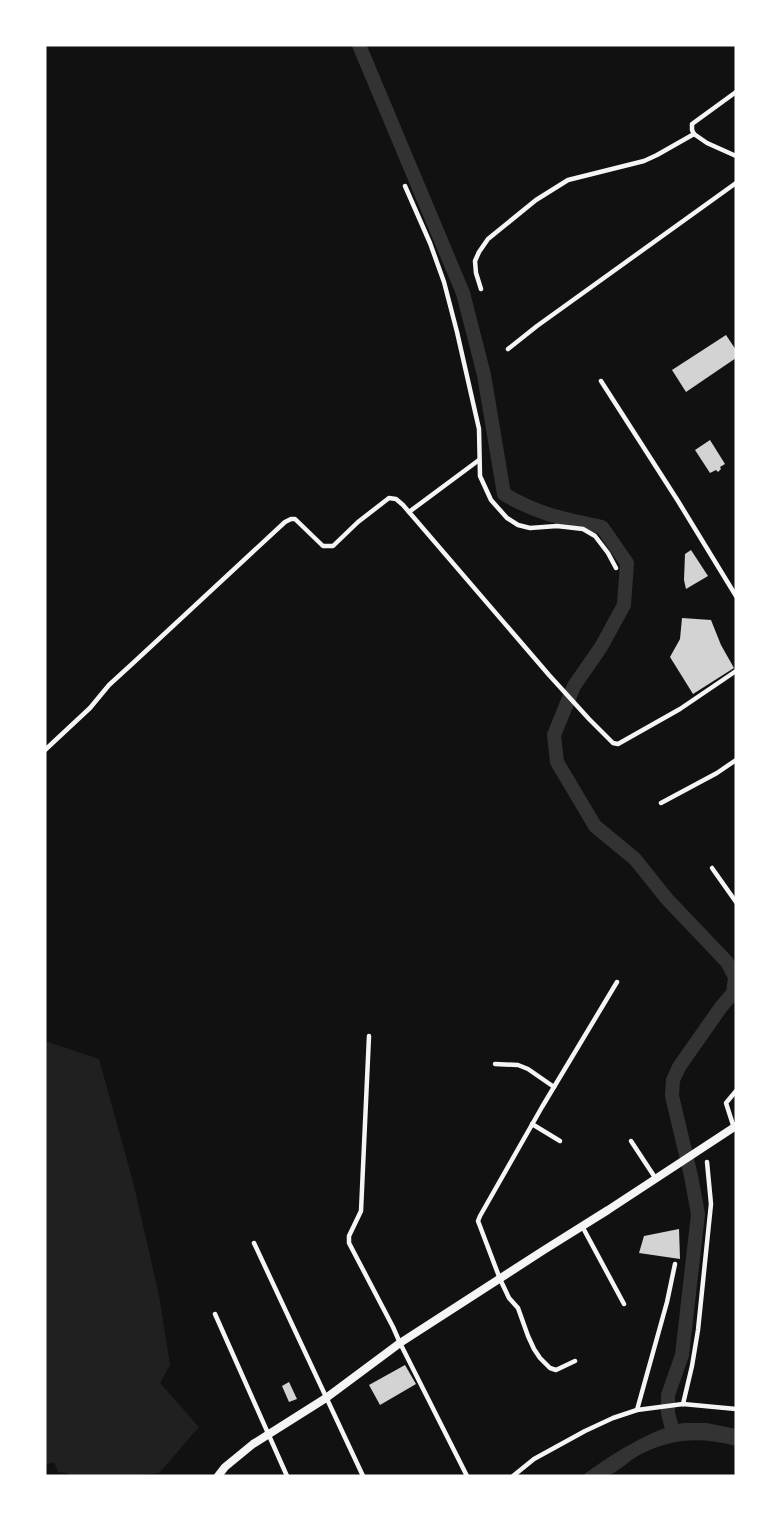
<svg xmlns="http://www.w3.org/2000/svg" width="781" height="1521" font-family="Signika,sans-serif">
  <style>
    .green { fill: #202020 }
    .water { fill: #333 }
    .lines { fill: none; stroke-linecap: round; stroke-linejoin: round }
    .river { stroke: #333; stroke-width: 14 }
    .building { fill: #d3d3d3 }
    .minor { stroke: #f5f5f5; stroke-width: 4.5 }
    .trunk { stroke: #f5f5f5; stroke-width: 8 }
  </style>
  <rect width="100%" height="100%" fill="#111"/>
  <polygon class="green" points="45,1041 99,1059 133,1182 159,1295 170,1365 160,1383 199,1427 159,1473 133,1476 70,1476 67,1473 58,1472 54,1462 45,1465"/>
  <path class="water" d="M684 1423H707L736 1429V1446C701 1437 674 1438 641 1454 630 1460 620 1470 610 1475 603 1478 590 1476 582 1476 607 1457 654 1427 684 1423Z"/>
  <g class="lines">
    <path class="river" d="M359 45 463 293 484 375 504 494C537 514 564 519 602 527L627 563 624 605 601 647 574 686 554 735 557 762 595 826 635 859 667 899 727 962 735 977 733 993 721 1007 679 1067 673 1080 672 1096 691 1176 698 1214 682 1355 668 1395V1413L673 1432"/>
  </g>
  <g class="building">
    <polygon points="726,335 736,350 736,358 686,392 672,370"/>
    <polygon points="710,440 725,464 720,467 721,469 718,472 716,470 710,473 695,450"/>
    <polygon points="691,550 708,576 686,589 684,580 685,554"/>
    <polygon points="682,618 711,620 721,645 734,668 693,694 670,657 680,639"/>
    <polygon points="679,1229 680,1259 639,1253 644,1236"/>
    <polygon points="405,1365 416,1384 380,1405 369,1385"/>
    <polygon points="289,1382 297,1399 289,1402 282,1386"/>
  </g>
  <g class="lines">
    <g class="minor">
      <polyline points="694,134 692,130 692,124 736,92"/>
      <polyline points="694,134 707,143 736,156"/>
      <polyline points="405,186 430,243 444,282 457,332 479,429 480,476 491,500 507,518 518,525 530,528 557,526 583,529 595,536 608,553 616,568"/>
      <polyline points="481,289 476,273 475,261 479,252 488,239 536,200 568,180 644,161 657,155 694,134"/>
      <polyline points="508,349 537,326 736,183"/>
      <polyline points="601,381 678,501 736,596"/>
      <polyline points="409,512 479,460"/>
      <polyline points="45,750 90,708 109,685 132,664 285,522 291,519 295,519 323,546 333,546 358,522 389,498 396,499 403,505 549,675 589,719 613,743 618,744 680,709 736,671"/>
      <polyline points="661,803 717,773 736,760"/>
      <polyline points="712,868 736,902"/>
      <polyline points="369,1036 361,1211 349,1236 349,1243 393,1327 400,1343 467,1476"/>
      <polyline points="495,1064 518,1065 528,1069 554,1087"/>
      <polyline points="532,1124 560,1141"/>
      <polyline points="734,1128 726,1103 736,1091"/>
      <polyline points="631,1141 656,1179"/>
      <polyline points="582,1226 624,1304"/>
      <polyline points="254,1243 363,1476"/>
      <polyline points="215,1314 287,1476"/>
      <polyline points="575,1361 556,1370 550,1368 540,1358 534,1349 528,1336 518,1308 509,1298 500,1279 478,1221 480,1216 542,1107 617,982"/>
      <polyline points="683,1404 692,1366 698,1330 711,1204 707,1162"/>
      <polyline points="637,1410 667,1302 675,1264"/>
      <polyline points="513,1476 534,1459 585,1431 613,1418 637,1410 683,1404 736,1409"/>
    </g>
    <polyline class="trunk" points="218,1476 225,1467 253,1444 326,1398 400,1343 544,1250 608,1210 736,1126"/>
  </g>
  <rect width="781" height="1521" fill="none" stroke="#ffffff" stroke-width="93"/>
</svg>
